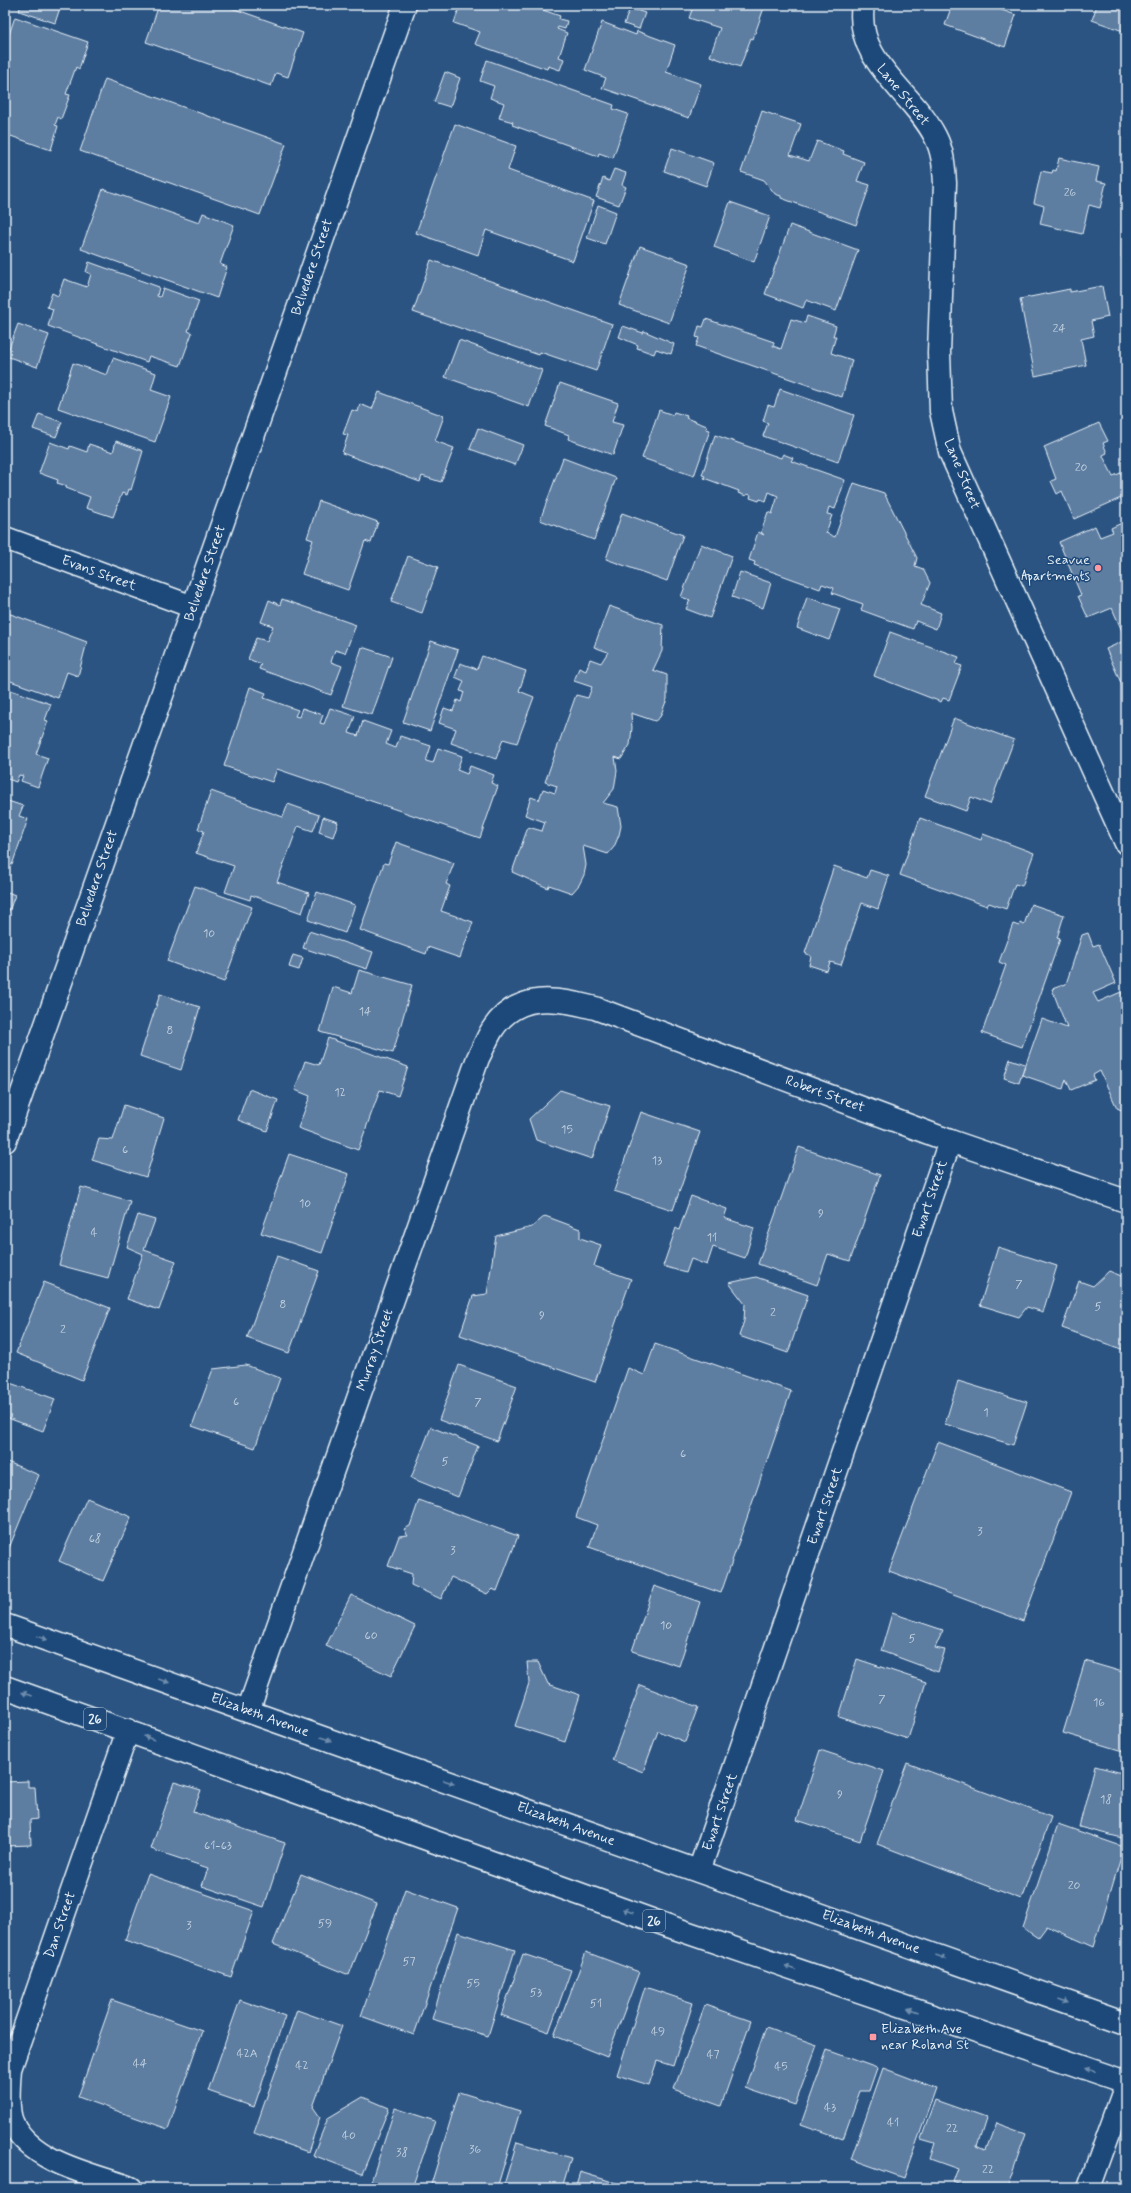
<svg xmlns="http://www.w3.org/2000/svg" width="1131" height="2193" font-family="Mynerve,sans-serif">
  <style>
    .green { fill: #476b93; stroke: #98aec6 }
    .building { fill: #5d7da1; stroke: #e8f1f8 }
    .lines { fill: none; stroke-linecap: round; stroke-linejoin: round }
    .street-casing { stroke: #e8f1f8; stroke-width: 25 }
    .highway-casing { stroke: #e8f1f8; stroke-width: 25 }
    .street { stroke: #1f4a7a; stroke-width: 22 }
    .highway { stroke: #1f4a7a; stroke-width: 22 }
    .oneway { fill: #6f8dac }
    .poi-dot { fill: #ff9aa2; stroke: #1f4a7a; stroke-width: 1.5 }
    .labels { text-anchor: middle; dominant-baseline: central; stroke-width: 3; stroke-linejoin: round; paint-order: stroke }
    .number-label { font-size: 12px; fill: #c5d4e2 }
    .shield { fill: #1f4a7a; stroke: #acbfd2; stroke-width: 1 }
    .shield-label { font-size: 13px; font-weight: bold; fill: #e8f1f8 }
    .street-label { font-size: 14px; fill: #e8f1f8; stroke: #1f4a7a }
    .poi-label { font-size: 14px; fill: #e8f1f8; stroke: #1f4a7a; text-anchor: end }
  </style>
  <rect width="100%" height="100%" fill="#2b5482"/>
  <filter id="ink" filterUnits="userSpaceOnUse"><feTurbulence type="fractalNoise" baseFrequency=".025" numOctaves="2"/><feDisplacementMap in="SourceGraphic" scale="8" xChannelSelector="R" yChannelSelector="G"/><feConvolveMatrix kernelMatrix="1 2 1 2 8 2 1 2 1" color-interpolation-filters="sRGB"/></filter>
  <g filter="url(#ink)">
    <polygon class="green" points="1123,125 1126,126 1126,258 1121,257"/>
    <g class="building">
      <polygon points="21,5 61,5 55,23 19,11"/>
      <polygon points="159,5 223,5 303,33 288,77 276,73 271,86 146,42"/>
      <polygon points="460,5 529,5 560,16 559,19 567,21 565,29 558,27 557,29 567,33 559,57 564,59 560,70 548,66 547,69 475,44 480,32 454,23"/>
      <polygon points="694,5 765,5 753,39 751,38 740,67 710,56 720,28 689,18"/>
      <polygon points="952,5 987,5 1016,15 1005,47 945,25"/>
      <polygon points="1097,5 1126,5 1126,32 1092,20"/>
      <polygon points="630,8 645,13 639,29 624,24"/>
      <polygon points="15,17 88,42 79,69 76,67 66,94 70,95 61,119 58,117 55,125 58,126 51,150 5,134 5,46"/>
      <polygon points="602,22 636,35 637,31 675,45 666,72 701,84 689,118 602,88 606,78 585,70"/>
      <polygon points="487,60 614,105 613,109 628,114 613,158 599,153 598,156 512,125 513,122 499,118 504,103 490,98 494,86 480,81"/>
      <polygon points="445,72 460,78 450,107 434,102"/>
      <polygon points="105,79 286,144 260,215 80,151"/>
      <polygon points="762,111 801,124 790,155 809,161 817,141 844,151 843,154 864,162 857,181 870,185 856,225 781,198 781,196 775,194 764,180 741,172"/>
      <polygon points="455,124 516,146 508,170 594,201 573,261 486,230 478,255 416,233"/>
      <polygon points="672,148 714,163 706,186 664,171"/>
      <polygon points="1059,158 1099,167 1096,181 1106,183 1100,208 1089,205 1082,234 1040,224 1044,206 1034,203 1041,171 1052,173 1053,170 1056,171"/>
      <polygon points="614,169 626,173 622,185 626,187 619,205 596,197 603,178 609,181"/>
      <polygon points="103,189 199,223 203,213 234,225 220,264 227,267 217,298 81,249"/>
      <polygon points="730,202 770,216 754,262 714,247"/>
      <polygon points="598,205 616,212 605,244 587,238"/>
      <polygon points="790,225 858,250 836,311 806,300 803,308 765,294"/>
      <polygon points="640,246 690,264 669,323 619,305"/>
      <polygon points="431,260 612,324 596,371 540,352 539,355 413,312"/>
      <polygon points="89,262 159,287 157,296 160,297 163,288 199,301 188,331 192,333 180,366 149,356 147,362 48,326 53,309 47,307 52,293 58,296 64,279 87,287 91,274 86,272"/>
      <polygon points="1102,286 1108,317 1091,321 1094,336 1081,339 1086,365 1035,376 1020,299 1070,289 1070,292"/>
      <polygon points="807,316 836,326 833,336 836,336 831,353 852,360 842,397 696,346 699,338 696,337 699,326 703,327 706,319 774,342 773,346 781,349 791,319 805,323"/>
      <polygon points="18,324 49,335 37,367 6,356"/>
      <polygon points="623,326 643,333 644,331 674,344 671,354 656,349 654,354 637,348 638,345 619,337"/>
      <polygon points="459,340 542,370 529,407 445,377"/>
      <polygon points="113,358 156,373 151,390 171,397 155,442 58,408 73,363 107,375"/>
      <polygon points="560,383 618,403 612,422 623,425 613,455 568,439 569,435 545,426"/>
      <polygon points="780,389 854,415 838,462 763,436 768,423 763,421 768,405 774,407"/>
      <polygon points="379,392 444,416 435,441 454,448 441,482 422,476 420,482 342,453 348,435 343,434 352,410 358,412 360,404 372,409"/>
      <polygon points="659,410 673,415 674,412 687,416 686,418 707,426 706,429 710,430 694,476 642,458"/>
      <polygon points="39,414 62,422 56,437 33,429"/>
      <polygon points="1099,423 1108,441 1103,443 1107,453 1103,455 1103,456 1113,476 1121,473 1126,485 1126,493 1122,494 1123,497 1074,519 1062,491 1057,494 1051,481 1056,479 1044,447"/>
      <polygon points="478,428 523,445 515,465 470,449"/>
      <polygon points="715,435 781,458 783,454 793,458 791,461 845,480 835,509 829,507 827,514 832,515 826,533 835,537 854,483 884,493 917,558 915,566 923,569 930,583 921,605 941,613 936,629 916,621 913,629 861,610 863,604 832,593 834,588 822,584 820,589 754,565 755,562 749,560 758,532 764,535 761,532 768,512 772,514 778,496 769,492 766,501 760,499 759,501 750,498 751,495 747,494 746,496 738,493 739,491 704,478 705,476 702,475"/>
      <polygon points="116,441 143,451 131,490 129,489 127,495 122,493 113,517 86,508 90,497 66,488 67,486 57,483 58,480 39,473 50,442 69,449 70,446 87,452 89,444 113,452"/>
      <polygon points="563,458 616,478 594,540 540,520"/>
      <polygon points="319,501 378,522 371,543 365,541 348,590 302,574 313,540 307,538"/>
      <polygon points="622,513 683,535 667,581 606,559"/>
      <polygon points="1126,521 1126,640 1112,608 1088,618 1078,596 1081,595 1059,542 1095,526 1100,537 1113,532 1111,528"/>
      <polygon points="701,544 732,556 710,618 686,609 690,600 681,597"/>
      <polygon points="408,556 438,567 422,613 391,602"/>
      <polygon points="740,572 771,583 763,608 732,597"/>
      <polygon points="807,597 840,609 829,640 797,628"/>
      <polygon points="282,599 356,625 345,653 335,650 331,662 342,666 331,695 259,669 261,664 248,659 256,638 267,641 273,626 261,622 269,600 280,605"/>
      <polygon points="609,606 663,625 662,651 653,670 667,675 667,699 660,717 655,721 631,713 632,728 630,745 621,759 615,757 617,771 614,789 603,803 618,807 621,826 619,835 614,847 608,854 583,846 586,865 584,875 579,885 572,893 549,885 548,888 512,872 528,827 542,831 545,822 525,815 531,797 539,800 543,789 555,793 557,786 545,782 576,695 588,698 592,687 574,681 579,668 586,671 590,659 601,663 608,652 594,647"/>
      <polygon points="5,612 87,642 78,676 67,672 58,698 5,679"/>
      <polygon points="890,632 959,657 956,664 962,666 949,700 943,698 941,702 874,676"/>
      <polygon points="1126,640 1126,694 1106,649"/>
      <polygon points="431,641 458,650 430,731 403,722"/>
      <polygon points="362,647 392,657 372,715 343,706"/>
      <polygon points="482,656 526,671 519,691 534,697 517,743 503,739 496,759 451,743 456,729 439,723 444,708 453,711 457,700 461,702 464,692 460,691 464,681 455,677 460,663 477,669"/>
      <polygon points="250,687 266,693 264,698 298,710 295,716 299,717 302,708 323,715 320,723 324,724 330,708 355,716 349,733 358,736 363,721 391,731 386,744 396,748 400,736 431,746 426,761 433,763 438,748 462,756 457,770 467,774 470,766 494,775 491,783 498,786 480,838 277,769 272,782 224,766"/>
      <polygon points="5,688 51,704 45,720 48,721 36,754 48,758 38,787 21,781 23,776 19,775 16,782 5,778"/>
      <polygon points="954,718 1014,740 990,804 971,797 966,811 925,796"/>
      <polygon points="211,791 283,817 288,804 319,815 313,831 298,826 277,882 309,893 302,913 251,895 250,900 225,892 234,866 196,853 204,831 198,829"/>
      <polygon points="5,800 23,806 19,816 28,819 12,865 5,862"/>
      <polygon points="323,817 338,822 333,837 319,832"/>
      <polygon points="920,818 981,840 983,834 1034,853 1022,886 1015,884 1006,909 989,903 987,906 900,875"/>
      <polygon points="396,842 454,863 446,884 450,886 441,911 473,922 460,958 428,947 426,954 360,930 384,863 388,864"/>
      <polygon points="834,866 867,878 870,870 889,876 878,909 862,903 841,965 830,962 827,971 809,965 811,956 805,953"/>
      <polygon points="195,886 252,907 224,982 167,961"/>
      <polygon points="5,891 15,895 9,911 5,910"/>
      <polygon points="317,892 355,905 345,933 308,920"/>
      <polygon points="1031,904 1064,915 1057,938 1060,939 1022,1047 982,1033 1006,965 999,962 1013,924 1019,926 1020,923 1024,925"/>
      <polygon points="309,931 373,952 367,969 303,948"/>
      <polygon points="1088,933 1093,946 1099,944 1116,983 1093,993 1098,1002 1121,992 1126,1002 1126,1112 1117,1108 1100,1071 1093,1075 1095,1080 1071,1090 1066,1079 1063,1089 1022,1075 1042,1019 1067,1028 1052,989 1066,984 1082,935"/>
      <polygon points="293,955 303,958 299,970 289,967"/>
      <polygon points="359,970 412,985 393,1053 320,1032 333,987 352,993"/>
      <polygon points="160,994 200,1007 181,1070 140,1056"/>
      <polygon points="328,1038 408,1067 398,1096 380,1090 358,1150 298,1128 310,1096 295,1090 305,1061 319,1065"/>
      <polygon points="1010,1059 1025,1064 1019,1083 1004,1078"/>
      <polygon points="249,1089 278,1100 267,1131 238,1120"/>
      <polygon points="560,1090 610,1106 592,1159 536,1140 529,1119"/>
      <polygon points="124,1105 164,1118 146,1177 92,1160 99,1139 113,1140"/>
      <polygon points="641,1112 700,1132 673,1210 614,1191"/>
      <polygon points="799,1147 880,1175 850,1261 828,1254 817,1285 758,1264"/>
      <polygon points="289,1154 349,1174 322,1253 261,1233"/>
      <polygon points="81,1187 130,1201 108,1278 59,1265"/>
      <polygon points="691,1196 727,1209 724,1218 754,1228 745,1258 713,1247 707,1265 691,1259 686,1273 663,1266 676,1228 679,1230"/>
      <polygon points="138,1215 155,1220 144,1250 176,1261 159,1310 127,1299 143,1254 127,1247"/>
      <polygon points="545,1216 580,1229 580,1238 601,1245 594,1266 631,1279 595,1382 460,1335 473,1296 487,1294 496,1236 532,1227"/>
      <polygon points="998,1247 1057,1266 1043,1312 1027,1307 1019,1317 980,1305"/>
      <polygon points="277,1256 319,1271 289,1353 247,1338"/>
      <polygon points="1109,1271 1126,1278 1126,1345 1124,1350 1062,1328 1079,1281 1093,1286"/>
      <polygon points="756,1277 808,1295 788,1353 739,1336 744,1321 745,1304 729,1283"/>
      <polygon points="44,1282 110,1308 82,1380 16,1353"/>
      <polygon points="655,1344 791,1391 721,1593 589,1547 597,1525 576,1517 628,1368 644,1375"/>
      <polygon points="246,1365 280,1378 255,1448 192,1426 213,1369"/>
      <polygon points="459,1365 517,1386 497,1441 439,1420"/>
      <polygon points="958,1381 1027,1402 1013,1445 945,1424"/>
      <polygon points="10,1383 55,1399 43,1431 5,1417 5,1396"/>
      <polygon points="431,1427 478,1446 458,1497 411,1478"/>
      <polygon points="938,1442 1071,1492 1023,1621 889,1571"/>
      <polygon points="5,1461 39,1475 9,1548 5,1547"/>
      <polygon points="87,1498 131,1517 103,1581 59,1561"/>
      <polygon points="419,1500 518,1536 497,1591 492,1589 487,1594 451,1577 441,1599 411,1585 412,1574 388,1566 399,1536 408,1535 404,1529 410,1526"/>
      <polygon points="654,1586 700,1602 679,1666 632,1651"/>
      <polygon points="351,1595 415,1626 391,1676 326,1646"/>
      <polygon points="892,1613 943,1630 935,1648 945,1650 938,1672 881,1651"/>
      <polygon points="857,1659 926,1682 908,1739 839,1717"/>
      <polygon points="1085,1661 1126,1673 1126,1752 1063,1733"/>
      <polygon points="527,1662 538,1662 548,1684 580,1695 565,1742 515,1726 529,1683"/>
      <polygon points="640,1685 698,1707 685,1742 658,1731 643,1772 612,1760"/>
      <polygon points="820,1750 884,1771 860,1841 797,1820"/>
      <polygon points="907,1763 1051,1817 1021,1899 877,1844"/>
      <polygon points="1095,1766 1126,1774 1126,1839 1079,1827"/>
      <polygon points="28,1781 28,1787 35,1787 37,1819 30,1820 31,1845 5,1846 5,1782"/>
      <polygon points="174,1782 201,1790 193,1812 285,1843 264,1907 202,1886 208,1868 151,1849"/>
      <polygon points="1058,1824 1124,1847 1094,1947 1047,1926 1038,1938 1023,1928"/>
      <polygon points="148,1874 254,1911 231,1977 125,1940"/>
      <polygon points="301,1874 377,1904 349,1975 273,1944"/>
      <polygon points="405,1889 458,1908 414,2035 361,2016"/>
      <polygon points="458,1932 515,1950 488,2036 432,2019"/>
      <polygon points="586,1952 639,1972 607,2057 554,2036"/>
      <polygon points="523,1954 571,1970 549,2032 501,2015"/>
      <polygon points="645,1987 693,2003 673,2066 657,2061 649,2085 617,2075"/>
      <polygon points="112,2000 202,2031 168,2129 78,2097"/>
      <polygon points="240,2000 285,2016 254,2107 208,2091"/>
      <polygon points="705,2005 751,2021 721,2106 674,2089"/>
      <polygon points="297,2010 342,2026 313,2107 320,2117 308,2152 254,2133"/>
      <polygon points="766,2027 817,2045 795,2105 745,2088"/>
      <polygon points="827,2050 877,2068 869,2091 860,2091 843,2139 801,2124"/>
      <polygon points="883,2068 936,2088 904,2178 851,2159"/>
      <polygon points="459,2092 520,2111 497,2188 430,2188"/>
      <polygon points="363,2097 389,2108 362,2174 313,2155 328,2118"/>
      <polygon points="935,2100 986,2118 977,2146 986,2150 996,2123 1026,2134 1007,2188 965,2188 953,2183 958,2169 930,2159 935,2143 921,2139"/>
      <polygon points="395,2108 435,2121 412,2188 379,2188 370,2185"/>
      <polygon points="517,2142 571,2158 562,2188 503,2188"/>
      <polygon points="580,2172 629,2187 629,2188 575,2188"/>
    </g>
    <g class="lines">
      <defs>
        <g id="street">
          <path d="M863 5C854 61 912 91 935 136 943 151 944 167 945 183L939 353 941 411 950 452 1126 843"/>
          <polyline points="5,538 193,607"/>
          <polyline points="5,1141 405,5"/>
          <path d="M248 1711 478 1058C483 1049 487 1038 492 1030 517 991 557 998 595 1008L950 1141 1126 1201"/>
          <path d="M128 1730 10 2069C9 2083 6 2111 13 2124 33 2163 92 2174 131 2188"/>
          <polyline points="699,1871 950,1141"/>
          <polyline points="1089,2188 1126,2085"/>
        </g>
        <g id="highway">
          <polyline points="5,1625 1126,2023"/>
          <polyline points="5,1687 677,1929 1126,2082"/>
        </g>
      </defs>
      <use href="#street" class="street-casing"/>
      <use href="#highway" class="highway-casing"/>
      <use href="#street" class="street"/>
      <use href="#highway" class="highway"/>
    </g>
    <defs><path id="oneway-solid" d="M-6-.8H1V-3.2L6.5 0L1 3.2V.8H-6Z"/></defs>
    <g class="oneway">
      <use href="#oneway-solid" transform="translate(42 1638) rotate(19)"/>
      <use href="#oneway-solid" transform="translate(164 1681) rotate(19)"/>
      <use href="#oneway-solid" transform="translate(27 1694) rotate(-161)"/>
      <use href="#oneway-solid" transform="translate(149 1738) rotate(-160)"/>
      <use href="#oneway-solid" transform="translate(326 1739) rotate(20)"/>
      <use href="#oneway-solid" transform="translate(449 1782) rotate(20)"/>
      <use href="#oneway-solid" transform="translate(628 1911) rotate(-160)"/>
      <use href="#oneway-solid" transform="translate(941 1957) rotate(20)"/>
      <use href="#oneway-solid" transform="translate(790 1968) rotate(-161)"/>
      <use href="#oneway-solid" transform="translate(1064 2001) rotate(20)"/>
      <use href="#oneway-solid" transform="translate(913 2010) rotate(-161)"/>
      <use href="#oneway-solid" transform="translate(1089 2070) rotate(-161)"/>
    </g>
  </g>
  <g class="poi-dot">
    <circle cx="1098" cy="568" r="4"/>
    <rect x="869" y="2033" width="8" height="8" rx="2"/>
  </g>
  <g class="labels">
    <g class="number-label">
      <text x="1070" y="193">26</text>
      <text x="1059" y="329">24</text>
      <text x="1081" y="468">20</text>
      <text x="209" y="934">10</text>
      <text x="365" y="1012">14</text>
      <text x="170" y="1031">8</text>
      <text x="340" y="1093">12</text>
      <text x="567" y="1130">15</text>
      <text x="125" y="1150">6</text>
      <text x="657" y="1161">13</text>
      <text x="305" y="1204">10</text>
      <text x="821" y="1214">9</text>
      <text x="94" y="1233">4</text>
      <text x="712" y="1238">11</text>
      <text x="1019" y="1285">7</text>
      <text x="283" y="1305">8</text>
      <text x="1098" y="1307">5</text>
      <text x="773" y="1313">2</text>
      <text x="542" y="1316">9</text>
      <text x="63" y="1330">2</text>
      <text x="236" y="1402">6</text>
      <text x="478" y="1403">7</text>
      <text x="986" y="1413">1</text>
      <text x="683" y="1454">6</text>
      <text x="445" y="1462">5</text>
      <text x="980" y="1532">3</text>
      <text x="95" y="1539">68</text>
      <text x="453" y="1551">3</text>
      <text x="666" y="1626">10</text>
      <text x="371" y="1636">60</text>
      <text x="912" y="1639">5</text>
      <text x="882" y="1700">7</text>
      <text x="1099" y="1703">16</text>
      <text x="840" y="1795">9</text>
      <text x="1106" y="1800">18</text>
      <text x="218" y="1846">61-63</text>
      <text x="1074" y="1886">20</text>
      <text x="325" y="1924">59</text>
      <text x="189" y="1926">3</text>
      <text x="409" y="1962">57</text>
      <text x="473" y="1984">55</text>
      <text x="536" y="1993">53</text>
      <text x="596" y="2004">51</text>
      <text x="658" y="2032">49</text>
      <text x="247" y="2054">42A</text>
      <text x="713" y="2055">47</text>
      <text x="140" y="2064">44</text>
      <text x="302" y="2066">42</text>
      <text x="781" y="2067">45</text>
      <text x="830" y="2108">43</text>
      <text x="893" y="2123">41</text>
      <text x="952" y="2129">22</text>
      <text x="349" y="2136">40</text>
      <text x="475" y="2150">36</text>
      <text x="402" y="2153">38</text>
      <text x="988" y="2170">22</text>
    </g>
    <g class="shield">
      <rect x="84" y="1708" width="22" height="22" rx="3"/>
      <rect x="643" y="1910" width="22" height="22" rx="3"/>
    </g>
    <g class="shield-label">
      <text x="95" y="1719">26</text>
      <text x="654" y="1921">26</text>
    </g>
    <g class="street-label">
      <text transform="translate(903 95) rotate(51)">Lane Street</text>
      <text transform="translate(312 267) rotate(-71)">Belvedere Street</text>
      <text transform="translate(962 474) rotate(68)">Lane Street</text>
      <text transform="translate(99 573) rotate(20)">Evans Street</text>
      <text transform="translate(205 573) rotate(-71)">Belvedere Street</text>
      <text transform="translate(97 878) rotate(-71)">Belvedere Street</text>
      <text transform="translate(825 1094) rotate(20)">Robert Street</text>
      <text transform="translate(930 1199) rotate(-71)">Ewart Street</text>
      <text transform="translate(375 1350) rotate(-71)">Murray Street</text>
      <text transform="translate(825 1506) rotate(-71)">Ewart Street</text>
      <text transform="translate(260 1715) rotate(20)">Elizabeth Avenue</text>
      <text transform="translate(720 1812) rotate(-71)">Ewart Street</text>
      <text transform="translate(566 1824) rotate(20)">Elizabeth Avenue</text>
      <text transform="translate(60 1925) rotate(-71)">Dan Street</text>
      <text transform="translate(871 1932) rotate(20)">Elizabeth Avenue</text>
    </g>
    <g class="poi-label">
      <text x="1090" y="560">Seavue<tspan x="1090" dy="16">Apartments</tspan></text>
      <text x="881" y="2029" text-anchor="start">Elizabeth Ave<tspan x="881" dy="16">near Roland St</tspan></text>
    </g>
  </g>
  <rect width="1131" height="2193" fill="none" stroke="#1f4a7a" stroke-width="20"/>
  <rect x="10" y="10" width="1111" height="2173" fill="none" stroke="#e8f1f8" stroke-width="1.5" filter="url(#ink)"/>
</svg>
